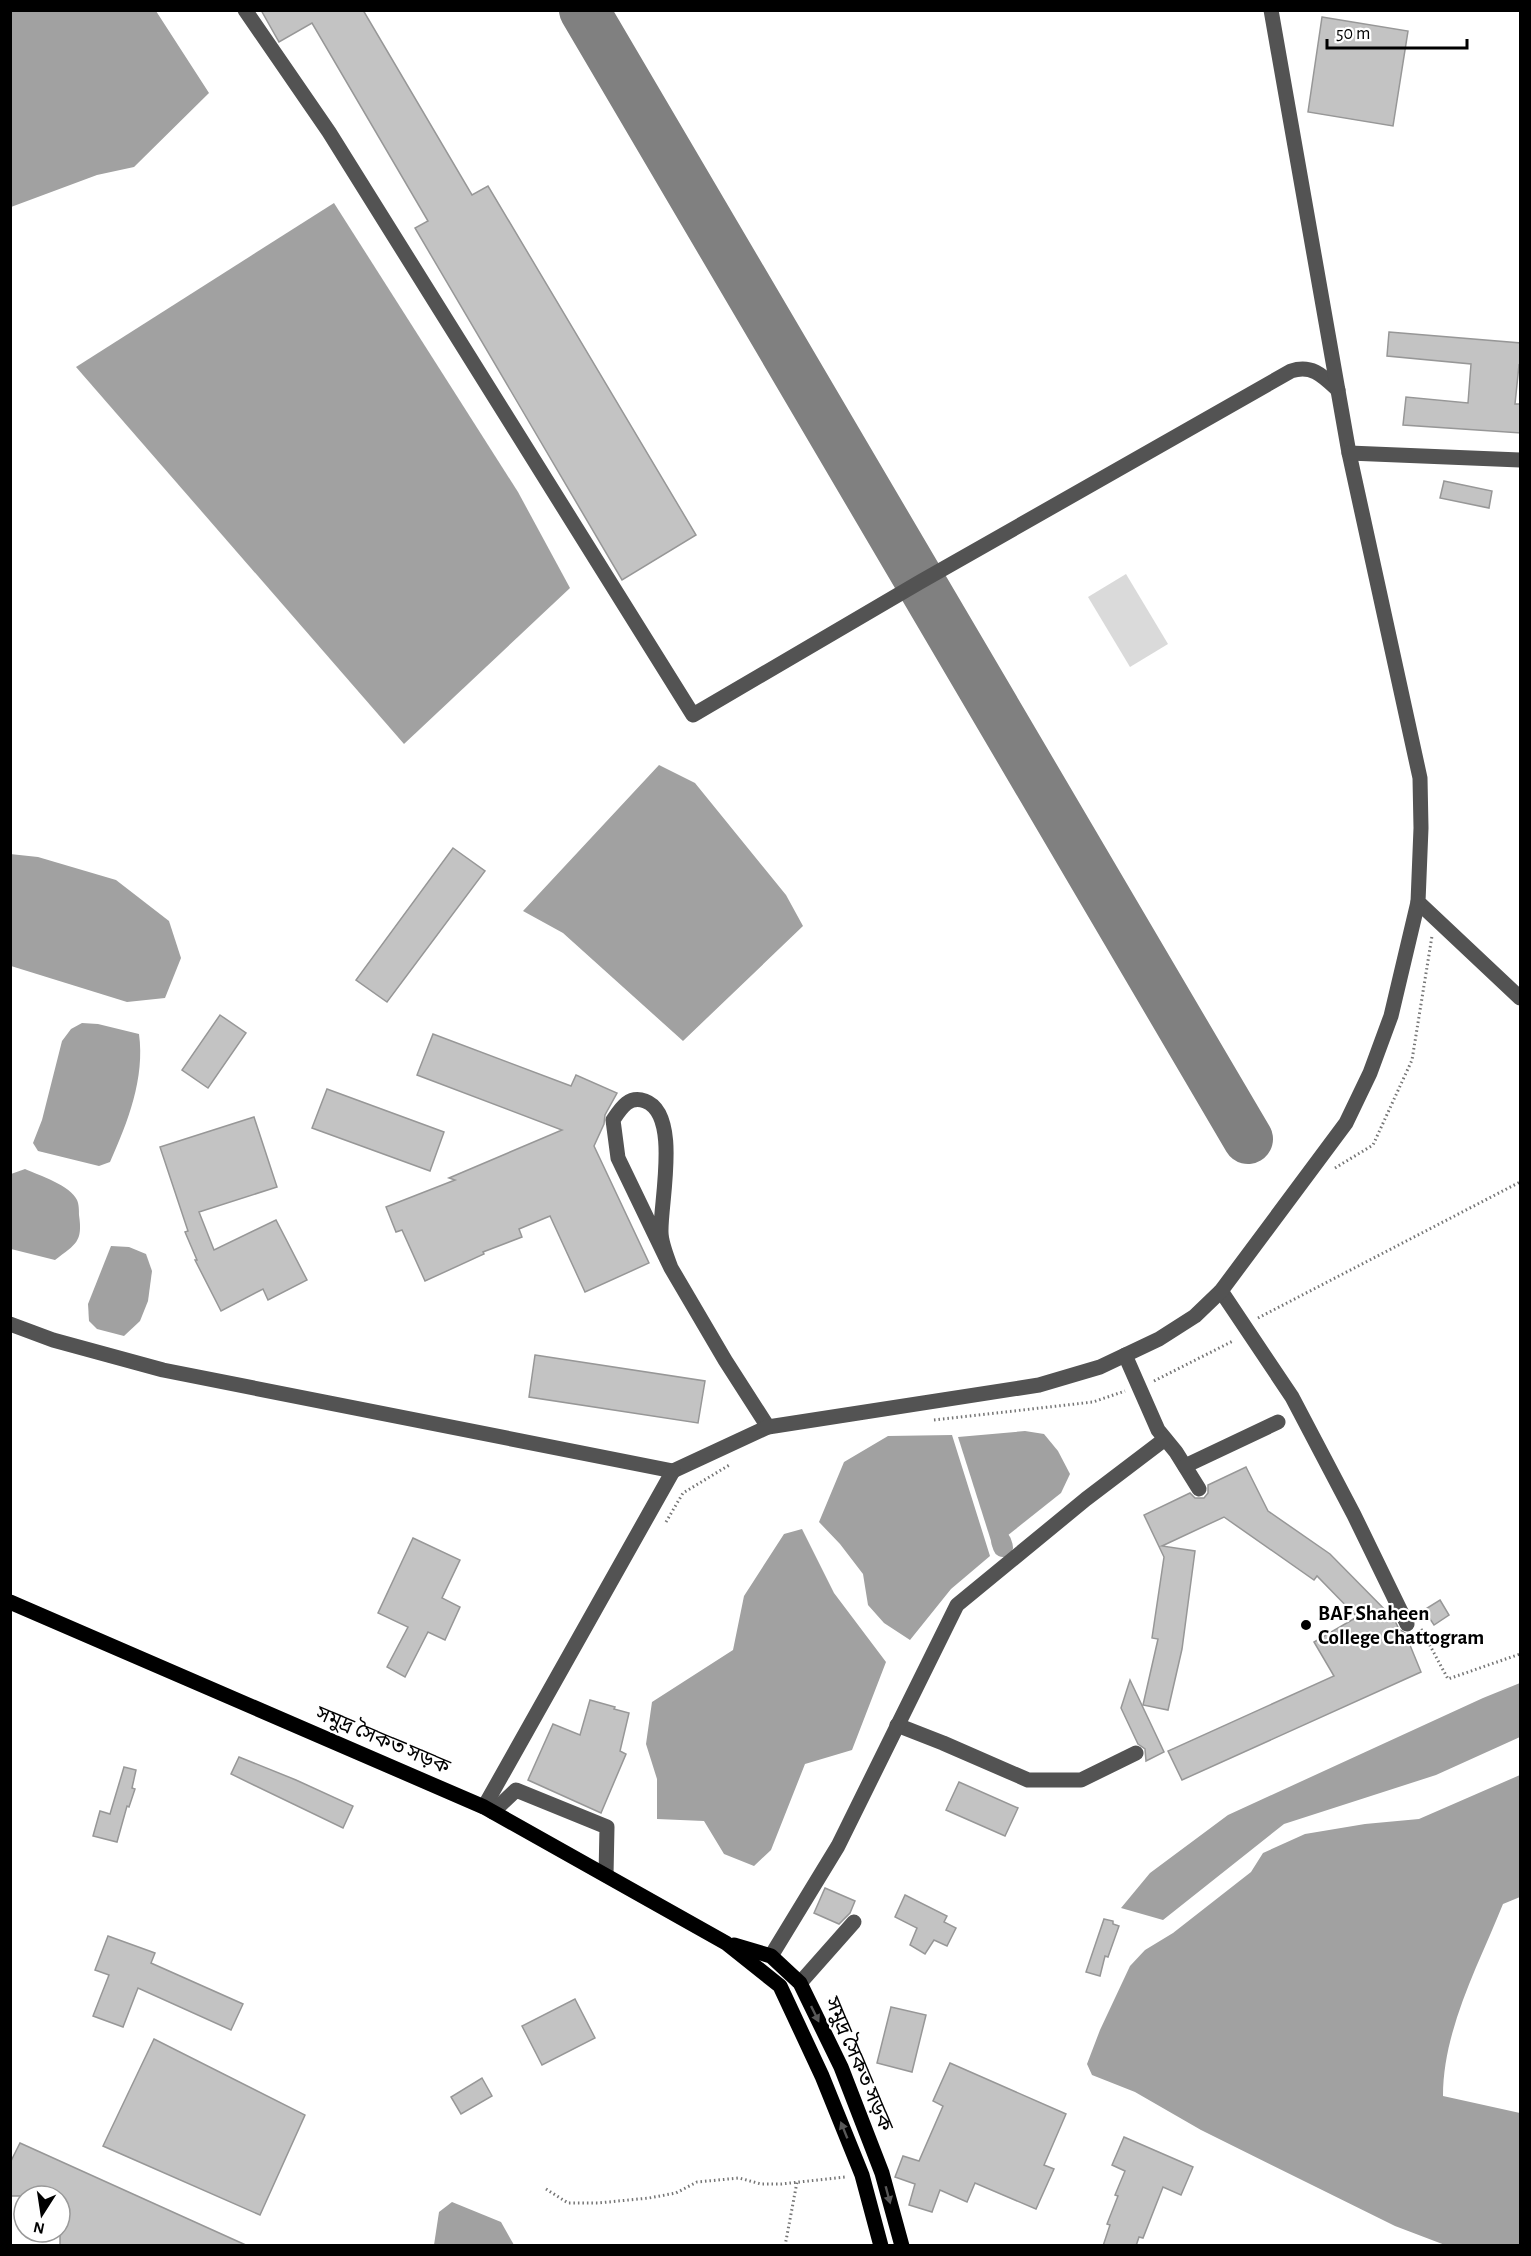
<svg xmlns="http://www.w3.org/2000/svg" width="1531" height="2256" font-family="'Alegreya Sans','Noto Sans Bengali',sans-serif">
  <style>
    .green { fill: #dadada }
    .water { fill: #a1a1a1 }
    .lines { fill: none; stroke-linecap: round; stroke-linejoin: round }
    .canal { stroke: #a1a1a1; stroke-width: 20 }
    .taxiway { stroke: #808080; stroke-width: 50 }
    .building { fill: #c3c3c3; stroke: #979797; stroke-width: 1.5 }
    .path { stroke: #757575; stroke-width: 3; stroke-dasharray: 1.5 3; stroke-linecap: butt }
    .minor { stroke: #535353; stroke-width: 15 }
    .major { stroke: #000; stroke-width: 15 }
    .oneway { fill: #595959 }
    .poi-dot { fill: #000; stroke: #fff; stroke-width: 2 }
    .labels { text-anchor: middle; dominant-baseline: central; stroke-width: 4.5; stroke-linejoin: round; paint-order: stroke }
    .poi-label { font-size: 21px; font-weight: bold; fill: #000; stroke: #fff; text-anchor: start }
    .street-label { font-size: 21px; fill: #000; stroke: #fff }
  </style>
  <rect width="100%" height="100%" fill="#fff"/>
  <polygon class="green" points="1126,574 1168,644 1130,667 1088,597"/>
  <g class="water">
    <polygon points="11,10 156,11 209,93 134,167 97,175 11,207"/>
    <polygon points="334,203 518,492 570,588 404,744 76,367"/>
    <polygon points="659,765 695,783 786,895 803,926 683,1041 563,933 523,911"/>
    <polygon points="10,854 38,857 116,880 169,921 181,958 165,998 127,1002 11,966"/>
    <path d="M82 1023 98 1024 139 1034C145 1078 128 1122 110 1162L99 1166 38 1151 33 1143 42 1120 62 1041 71 1029Z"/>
    <path d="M25 1169C39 1175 71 1186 77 1200 79 1204 79 1211 79 1215 83 1242 76 1244 55 1260L11 1249V1174Z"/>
    <polygon points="111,1246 129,1247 146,1254 152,1271 148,1301 140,1321 124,1336 97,1329 89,1321 88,1304"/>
    <polygon points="1025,1431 1044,1434 1058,1451 1070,1474 1061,1493 993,1547 958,1437"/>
    <polygon points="952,1435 990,1556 951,1589 910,1640 884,1623 868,1605 863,1574 840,1544 819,1522 844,1462 888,1436"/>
    <polygon points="802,1529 834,1593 886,1662 852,1750 805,1764 771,1850 754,1866 724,1854 704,1821 657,1819 657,1779 646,1744 652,1702 733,1650 744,1596 784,1534"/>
    <polygon points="1520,1683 1520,1737 1436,1775 1284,1824 1163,1920 1121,1908 1150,1873 1228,1815 1483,1698"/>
    <path d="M1520 1775V1897L1503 1904C1479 1964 1443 2029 1443 2096L1520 2113V2245H1445L1395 2226 1201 2130 1135 2092 1092 2075 1087 2064 1100 2030 1130 1966 1145 1950 1173 1933 1251 1872 1263 1853 1305 1834 1365 1824 1419 1819Z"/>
    <polygon points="452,2202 501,2222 514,2245 434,2245 439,2212"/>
  </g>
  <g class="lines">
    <polyline class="canal" points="1001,1541 1003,1547"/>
    <polyline class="taxiway" points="584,10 1248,1139"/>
  </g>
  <g class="building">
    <polygon points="261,10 363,10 472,195 488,186 696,535 622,580 415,228 428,221 312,23 279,42"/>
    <polygon points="1322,17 1408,31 1393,126 1308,112"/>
    <polygon points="1389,332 1521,343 1521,366 1519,365 1515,404 1521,404 1521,433 1403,425 1406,397 1468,403 1471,364 1387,356"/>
    <polygon points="1444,481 1492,491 1489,508 1440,498"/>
    <polygon points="453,848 485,871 387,1002 356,980"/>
    <polygon points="220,1015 246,1033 208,1088 182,1070"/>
    <polygon points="433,1034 571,1086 576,1075 617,1093 605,1115 604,1124 594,1146 649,1263 585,1292 550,1216 519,1229 522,1237 483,1252 484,1254 425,1281 402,1230 396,1232 386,1207 455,1180 449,1178 562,1130 417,1075"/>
    <polygon points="327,1089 444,1132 430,1171 312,1128"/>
    <polygon points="254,1117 277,1187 199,1212 214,1250 276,1220 307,1280 268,1300 263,1289 221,1311 195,1260 197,1260 185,1232 188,1231 160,1147"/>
    <polygon points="535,1355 705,1381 698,1423 529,1397"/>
    <polygon points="1246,1467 1268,1511 1330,1554 1394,1619 1399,1629 1405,1633 1421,1672 1182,1780 1168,1751 1334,1676 1314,1642 1357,1617 1317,1576 1314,1580 1224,1517 1162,1546 1195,1551 1182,1649 1168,1710 1143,1705 1158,1639 1152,1638 1164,1557 1144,1515 1190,1493 1195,1498 1204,1498 1208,1493 1208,1485"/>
    <polygon points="413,1538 460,1560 442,1598 460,1607 445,1640 428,1632 405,1677 387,1667 408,1627 378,1613"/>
    <polygon points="1440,1600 1449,1615 1434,1625 1424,1610"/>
    <polygon points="1130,1680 1164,1752 1146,1761 1145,1749 1138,1744 1121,1708"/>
    <polygon points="590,1700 615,1707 614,1709 629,1713 620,1751 626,1754 601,1813 528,1780 553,1724 580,1735"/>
    <polygon points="239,1757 296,1780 353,1806 343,1828 231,1774"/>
    <polygon points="124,1767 136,1770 132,1788 135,1789 129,1807 127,1806 117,1842 93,1836 100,1811 110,1814"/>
    <polygon points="959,1782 1018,1808 1005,1836 946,1810"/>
    <polygon points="825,1888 855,1901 850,1913 839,1924 814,1913"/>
    <polygon points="905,1895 947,1916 944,1922 956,1928 947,1946 934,1940 925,1954 910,1945 917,1928 895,1917"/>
    <polygon points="1104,1919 1113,1921 1113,1924 1119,1926 1108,1957 1105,1956 1100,1976 1086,1972"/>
    <polygon points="108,1936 155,1953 151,1963 243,2004 231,2030 138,1988 123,2027 93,2016 109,1975 95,1970"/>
    <polygon points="575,1999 595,2038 542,2065 522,2026"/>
    <polygon points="891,2007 926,2015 912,2072 877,2063"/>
    <polygon points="154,2039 305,2115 260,2215 103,2146"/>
    <polygon points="950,2063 1066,2114 1044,2165 1054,2169 1036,2209 975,2183 967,2202 940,2190 932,2212 909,2205 915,2184 895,2177 903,2156 919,2161 943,2106 933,2101"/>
    <polygon points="482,2078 492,2096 461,2114 451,2097"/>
    <polygon points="1124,2137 1193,2167 1181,2195 1163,2187 1143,2238 1139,2237 1136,2246 1103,2246 1110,2225 1107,2224 1118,2196 1115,2195 1125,2171 1112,2165"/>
    <polygon points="20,2143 248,2246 60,2246 60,2196 10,2196 10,2163"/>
  </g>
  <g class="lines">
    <g class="path">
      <polyline points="1335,1168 1373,1145 1412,1060 1432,936"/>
      <polyline points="1258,1318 1520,1182"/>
      <polyline points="1154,1381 1233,1341"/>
      <polyline points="934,1420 1093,1402 1125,1391"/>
      <polyline points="666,1522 683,1493 731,1464"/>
      <polyline points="1421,1629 1448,1679 1520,1654"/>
      <polyline points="546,2189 568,2203 598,2203 649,2198 676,2193 697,2182 739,2178 761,2184 781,2184 845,2177"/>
      <polyline points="785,2246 797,2182"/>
    </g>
    <g class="minor">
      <path d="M245 10 329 132 693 715 920 582 1291 371C1312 364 1323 376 1338 390"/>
      <polyline points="1271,10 1349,453 1420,778 1421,828 1418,902 1520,998"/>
      <polyline points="1349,453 1520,460"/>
      <path d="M671 1268C667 1257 661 1243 661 1232 660 1203 681 1114 645 1101 629 1095 621 1108 613 1120L618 1158 671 1268 725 1360 768 1427"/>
      <polyline points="1221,1291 1292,1397 1354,1515 1407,1624"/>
      <polyline points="10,1324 53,1340 163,1370 673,1471 768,1427 1039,1385 1100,1367 1159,1339 1195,1316 1221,1291 1346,1123 1370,1073 1391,1016 1418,902"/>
      <polyline points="1125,1355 1158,1430 1176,1452 1199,1489"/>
      <polyline points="1185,1466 1278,1422"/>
      <polyline points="897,1725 943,1743 1028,1780 1081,1780 1136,1753"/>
      <polyline points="484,1807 673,1471"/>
      <polyline points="493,1812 516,1790 607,1827 606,1875"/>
      <polyline points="771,1956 838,1846 957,1605 1086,1499 1165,1439"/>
      <polyline points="800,1983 854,1922"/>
    </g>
    <g class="major">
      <polyline points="10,1602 484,1807 726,1943 780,1986 822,2076 862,2175 881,2246"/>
      <polyline points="734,1945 771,1956 800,1983 841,2067 882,2173 902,2246"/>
    </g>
  </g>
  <defs><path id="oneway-solid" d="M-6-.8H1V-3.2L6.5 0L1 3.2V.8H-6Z" transform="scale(1.5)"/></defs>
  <g class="oneway">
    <use href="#oneway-solid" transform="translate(815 2014) rotate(64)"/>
    <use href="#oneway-solid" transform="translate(844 2130) rotate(-112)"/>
    <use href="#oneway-solid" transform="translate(888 2195) rotate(75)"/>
  </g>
  <circle class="poi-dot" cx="1306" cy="1625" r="6"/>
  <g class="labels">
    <g class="poi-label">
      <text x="1318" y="1613">BAF Shaheen<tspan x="1318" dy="24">College Chattogram</tspan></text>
    </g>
    <g class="street-label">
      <text transform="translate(383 1740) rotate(23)">সমুদ্র সৈকত সড়ক</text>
      <text transform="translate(859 2064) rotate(67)">সমুদ্র সৈকত সড়ক</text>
    </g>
  </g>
  <rect width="1531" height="2256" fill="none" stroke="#000000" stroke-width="24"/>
  <g transform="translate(42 2214) rotate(192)"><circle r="28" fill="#ffffff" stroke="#999999" stroke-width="1.5"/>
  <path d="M0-4.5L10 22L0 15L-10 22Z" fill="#000000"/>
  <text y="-9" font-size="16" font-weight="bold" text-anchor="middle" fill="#000000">N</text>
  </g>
  <path d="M1327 39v9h140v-9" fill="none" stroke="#000000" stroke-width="3"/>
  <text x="1336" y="39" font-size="18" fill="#000000" stroke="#ffffff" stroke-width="4.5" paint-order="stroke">50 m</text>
</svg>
